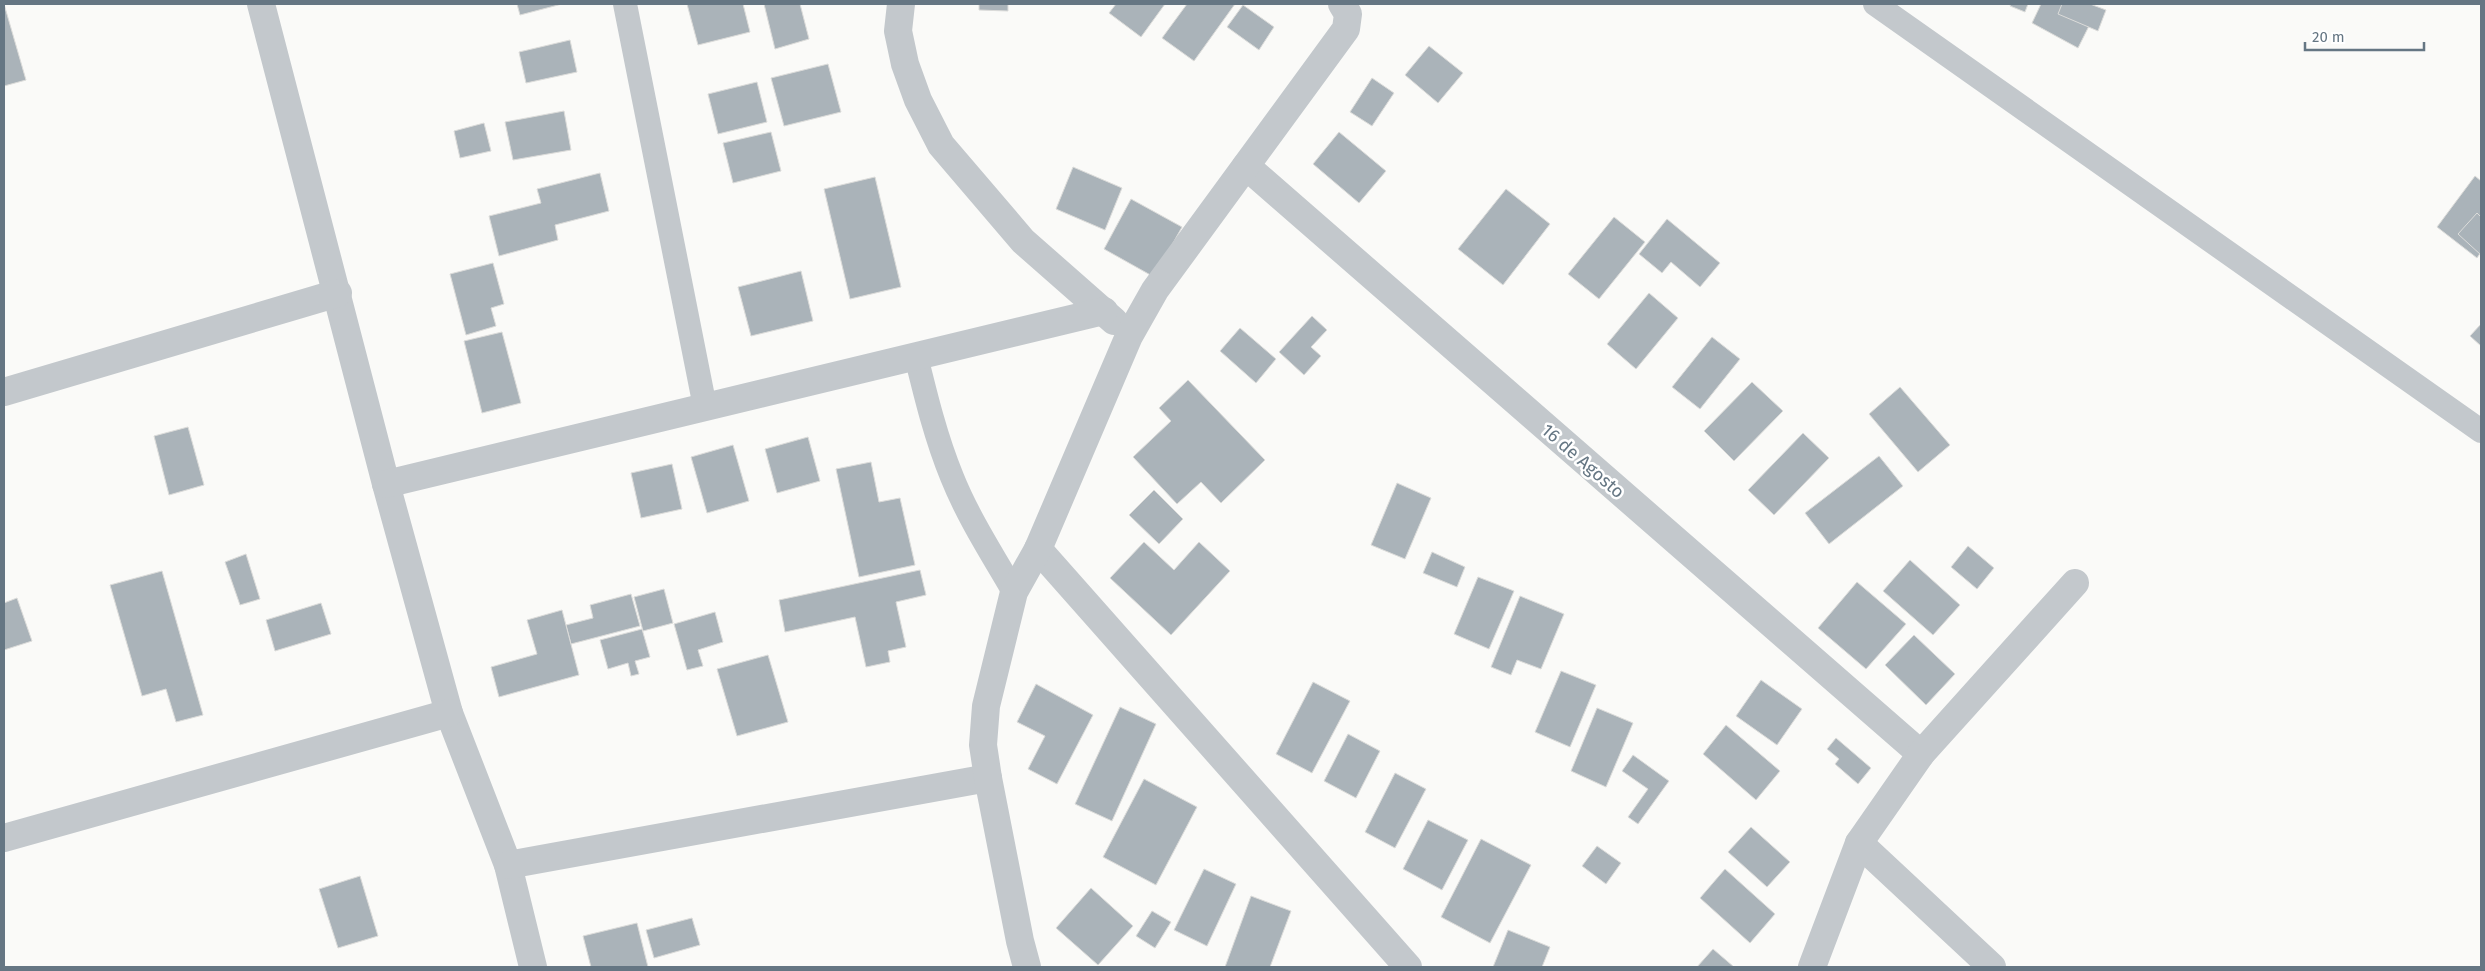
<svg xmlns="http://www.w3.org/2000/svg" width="2485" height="971" font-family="'Fira Sans',sans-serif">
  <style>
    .building { fill: #aab3b9; stroke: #dcdcda }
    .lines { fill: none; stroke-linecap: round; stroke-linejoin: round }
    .service { stroke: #c3c8cc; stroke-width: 24 }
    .minor { stroke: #c3c8cc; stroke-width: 28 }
    .labels { text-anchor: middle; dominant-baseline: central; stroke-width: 5; stroke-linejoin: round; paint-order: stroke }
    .street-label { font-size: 18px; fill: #657683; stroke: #fff }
  </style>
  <rect width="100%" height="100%" fill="#fafaf8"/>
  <g class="building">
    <polygon points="4,4 26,80 4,86"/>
    <polygon points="517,4 562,4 520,15"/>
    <polygon points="687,4 743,4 750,32 698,45"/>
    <polygon points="764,4 800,4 809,39 775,49"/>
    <polygon points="979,4 1008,4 1008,11 979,10"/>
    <polygon points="1116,4 1165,4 1141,37 1109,13"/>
    <polygon points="1187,4 1235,4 1194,61 1162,38"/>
    <polygon points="2011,4 2028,4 2025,12 2010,6"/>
    <polygon points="2041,4 2071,4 2094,16 2078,48 2032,23"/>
    <polygon points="2062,4 2090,4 2106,10 2098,31 2058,14"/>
    <polygon points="1243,5 1274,27 1259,50 1227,27"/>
    <polygon points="570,40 577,72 526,83 519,52"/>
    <polygon points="1429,46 1463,73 1438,103 1405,75"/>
    <polygon points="828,64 841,112 784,126 771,78"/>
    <polygon points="1372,78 1394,93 1372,126 1350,112"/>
    <polygon points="757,82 767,122 718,134 708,94"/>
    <polygon points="564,111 571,150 513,160 505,122"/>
    <polygon points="484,123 491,151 460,158 454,131"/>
    <polygon points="771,132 781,171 733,183 723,143"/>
    <polygon points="1339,132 1386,171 1359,203 1313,164"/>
    <polygon points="1073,167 1122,188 1105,230 1056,209"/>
    <polygon points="600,173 609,211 555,225 558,240 499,256 489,216 541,203 537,189"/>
    <polygon points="2475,176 2481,181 2481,252 2477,258 2437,227"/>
    <polygon points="875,177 901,287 850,299 824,189"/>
    <polygon points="1506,189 1550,224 1503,285 1458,249"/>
    <polygon points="1131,199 1182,227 1154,277 1104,249"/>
    <polygon points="2477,213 2481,217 2481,255 2458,234"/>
    <polygon points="1614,217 1645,242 1599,299 1568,274"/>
    <polygon points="1667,219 1720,263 1700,287 1671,262 1662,273 1639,254"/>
    <polygon points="493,263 504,304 491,308 496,326 466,335 450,274"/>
    <polygon points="801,271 813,321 751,336 738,287"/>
    <polygon points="1649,293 1678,318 1636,369 1607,344"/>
    <polygon points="1312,316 1327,330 1311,347 1321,356 1304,375 1279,352"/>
    <polygon points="2481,324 2481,346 2470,336"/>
    <polygon points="1240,328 1276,359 1256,383 1220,351"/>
    <polygon points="502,332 521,403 482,413 464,341"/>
    <polygon points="1712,337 1740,359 1700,409 1672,387"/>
    <polygon points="1188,380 1265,460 1221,503 1201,482 1177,504 1133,457 1171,421 1159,408"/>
    <polygon points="1752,382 1783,411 1734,461 1704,431"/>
    <polygon points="1900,387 1950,445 1918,472 1869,414"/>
    <polygon points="188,427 204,485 169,495 154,436"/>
    <polygon points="1803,433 1829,458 1774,515 1748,490"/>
    <polygon points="808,437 820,481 777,493 765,449"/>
    <polygon points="733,445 749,501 707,513 691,457"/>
    <polygon points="1879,456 1903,486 1829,544 1805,513"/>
    <polygon points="871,462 879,502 900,498 915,565 859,577 836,469"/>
    <polygon points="672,464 682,509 641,518 631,473"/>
    <polygon points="1397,483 1431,498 1405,559 1371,545"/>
    <polygon points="1154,490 1183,519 1159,544 1129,515"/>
    <polygon points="1144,542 1174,570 1199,542 1230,571 1171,635 1110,578"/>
    <polygon points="1968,546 1994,568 1977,589 1951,567"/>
    <polygon points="1432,552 1465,567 1457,587 1423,573"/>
    <polygon points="246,554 260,599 240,605 225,562"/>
    <polygon points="1910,560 1960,605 1933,635 1883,591"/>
    <polygon points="920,570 926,595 896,602 906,647 888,651 890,662 866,667 855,617 785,632 779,600"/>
    <polygon points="162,571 203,715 176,722 166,689 142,696 110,585"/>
    <polygon points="1478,577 1514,591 1489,649 1454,634"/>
    <polygon points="1857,582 1906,624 1866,669 1818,628"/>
    <polygon points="664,589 673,623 643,631 634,597"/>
    <polygon points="631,594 640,626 571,644 566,625 593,618 590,605"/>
    <polygon points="1520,596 1564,614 1541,669 1517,660 1511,675 1491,667"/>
    <polygon points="17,598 32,641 4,650 4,603"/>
    <polygon points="321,603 331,634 275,651 266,620"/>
    <polygon points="562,610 579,675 499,697 491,667 537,654 527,620"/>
    <polygon points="715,612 723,642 698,650 703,666 687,670 674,624"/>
    <polygon points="642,629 650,657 635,661 639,674 631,676 628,663 608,669 600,640"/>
    <polygon points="1914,635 1955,674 1926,705 1885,665"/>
    <polygon points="768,655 788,722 737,736 717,669"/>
    <polygon points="1561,671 1596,685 1570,747 1535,732"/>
    <polygon points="1761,680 1802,709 1777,745 1736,716"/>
    <polygon points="1313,682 1350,701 1312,773 1276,754"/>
    <polygon points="1036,684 1093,715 1057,784 1028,769 1045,736 1017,722"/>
    <polygon points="1120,707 1156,724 1112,821 1075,804"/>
    <polygon points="1597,708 1633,723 1606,787 1571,771"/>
    <polygon points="1726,725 1780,771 1756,800 1703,754"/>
    <polygon points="1348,734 1380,751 1356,798 1324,781"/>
    <polygon points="1836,738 1871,768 1858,784 1835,764 1839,759 1827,749"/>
    <polygon points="1633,755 1669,781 1638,824 1628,817 1648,789 1622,771"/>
    <polygon points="1395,773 1426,789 1395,848 1365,832"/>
    <polygon points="1144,779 1197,807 1156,885 1103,857"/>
    <polygon points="1428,820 1468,840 1442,890 1403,869"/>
    <polygon points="1751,827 1790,862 1767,887 1728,852"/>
    <polygon points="1481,839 1531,865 1490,943 1441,917"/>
    <polygon points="1597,846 1621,863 1606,884 1582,866"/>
    <polygon points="1204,869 1236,884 1207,946 1174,930"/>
    <polygon points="1725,869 1775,914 1750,943 1700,898"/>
    <polygon points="360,876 378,936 338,948 319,889"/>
    <polygon points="1091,888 1133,926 1098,965 1056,928"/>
    <polygon points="1251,896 1291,911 1270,967 1225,967"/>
    <polygon points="1152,911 1171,922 1155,948 1136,936"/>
    <polygon points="692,918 700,945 654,958 646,930"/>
    <polygon points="637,923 648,967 591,967 583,936"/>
    <polygon points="1508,930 1550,947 1542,967 1493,967"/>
    <polygon points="1713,949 1734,967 1697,967"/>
  </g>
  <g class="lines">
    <g class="service">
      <polyline points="625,4 705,407"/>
      <polyline points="1875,4 2481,431"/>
      <path d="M916 356C926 397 936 438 952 477 968 517 992 554 1014 592"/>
    </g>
    <g class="minor">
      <polyline points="261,4 386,484 449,713 508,865 533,967"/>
      <polyline points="901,4 898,31 905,64 918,100 941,145 1023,241 1114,321"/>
      <polyline points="1246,166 1921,754"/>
      <polyline points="4,392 338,293"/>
      <polyline points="386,484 1104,311"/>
      <polyline points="1038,549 1408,967"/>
      <polyline points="4,838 449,713"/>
      <polyline points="1859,843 1992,967"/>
      <polyline points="508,865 988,778"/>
      <polyline points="1027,967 1020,941 988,778 983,745 986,706 1014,592 1038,549 1129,336 1155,290 1346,29 1348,14 1342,4"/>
      <polyline points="1812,967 1859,843 1921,754 2075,583"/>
    </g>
  </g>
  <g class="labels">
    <g class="street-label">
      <text transform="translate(1583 461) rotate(41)">16 de Agosto</text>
    </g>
  </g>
  <rect width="2485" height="971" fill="none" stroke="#657683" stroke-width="10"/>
  <path d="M2305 42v8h119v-8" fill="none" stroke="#657683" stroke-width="2.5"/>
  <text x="2312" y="42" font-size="15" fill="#657683" stroke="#ffffff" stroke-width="4" paint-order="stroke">20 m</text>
</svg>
